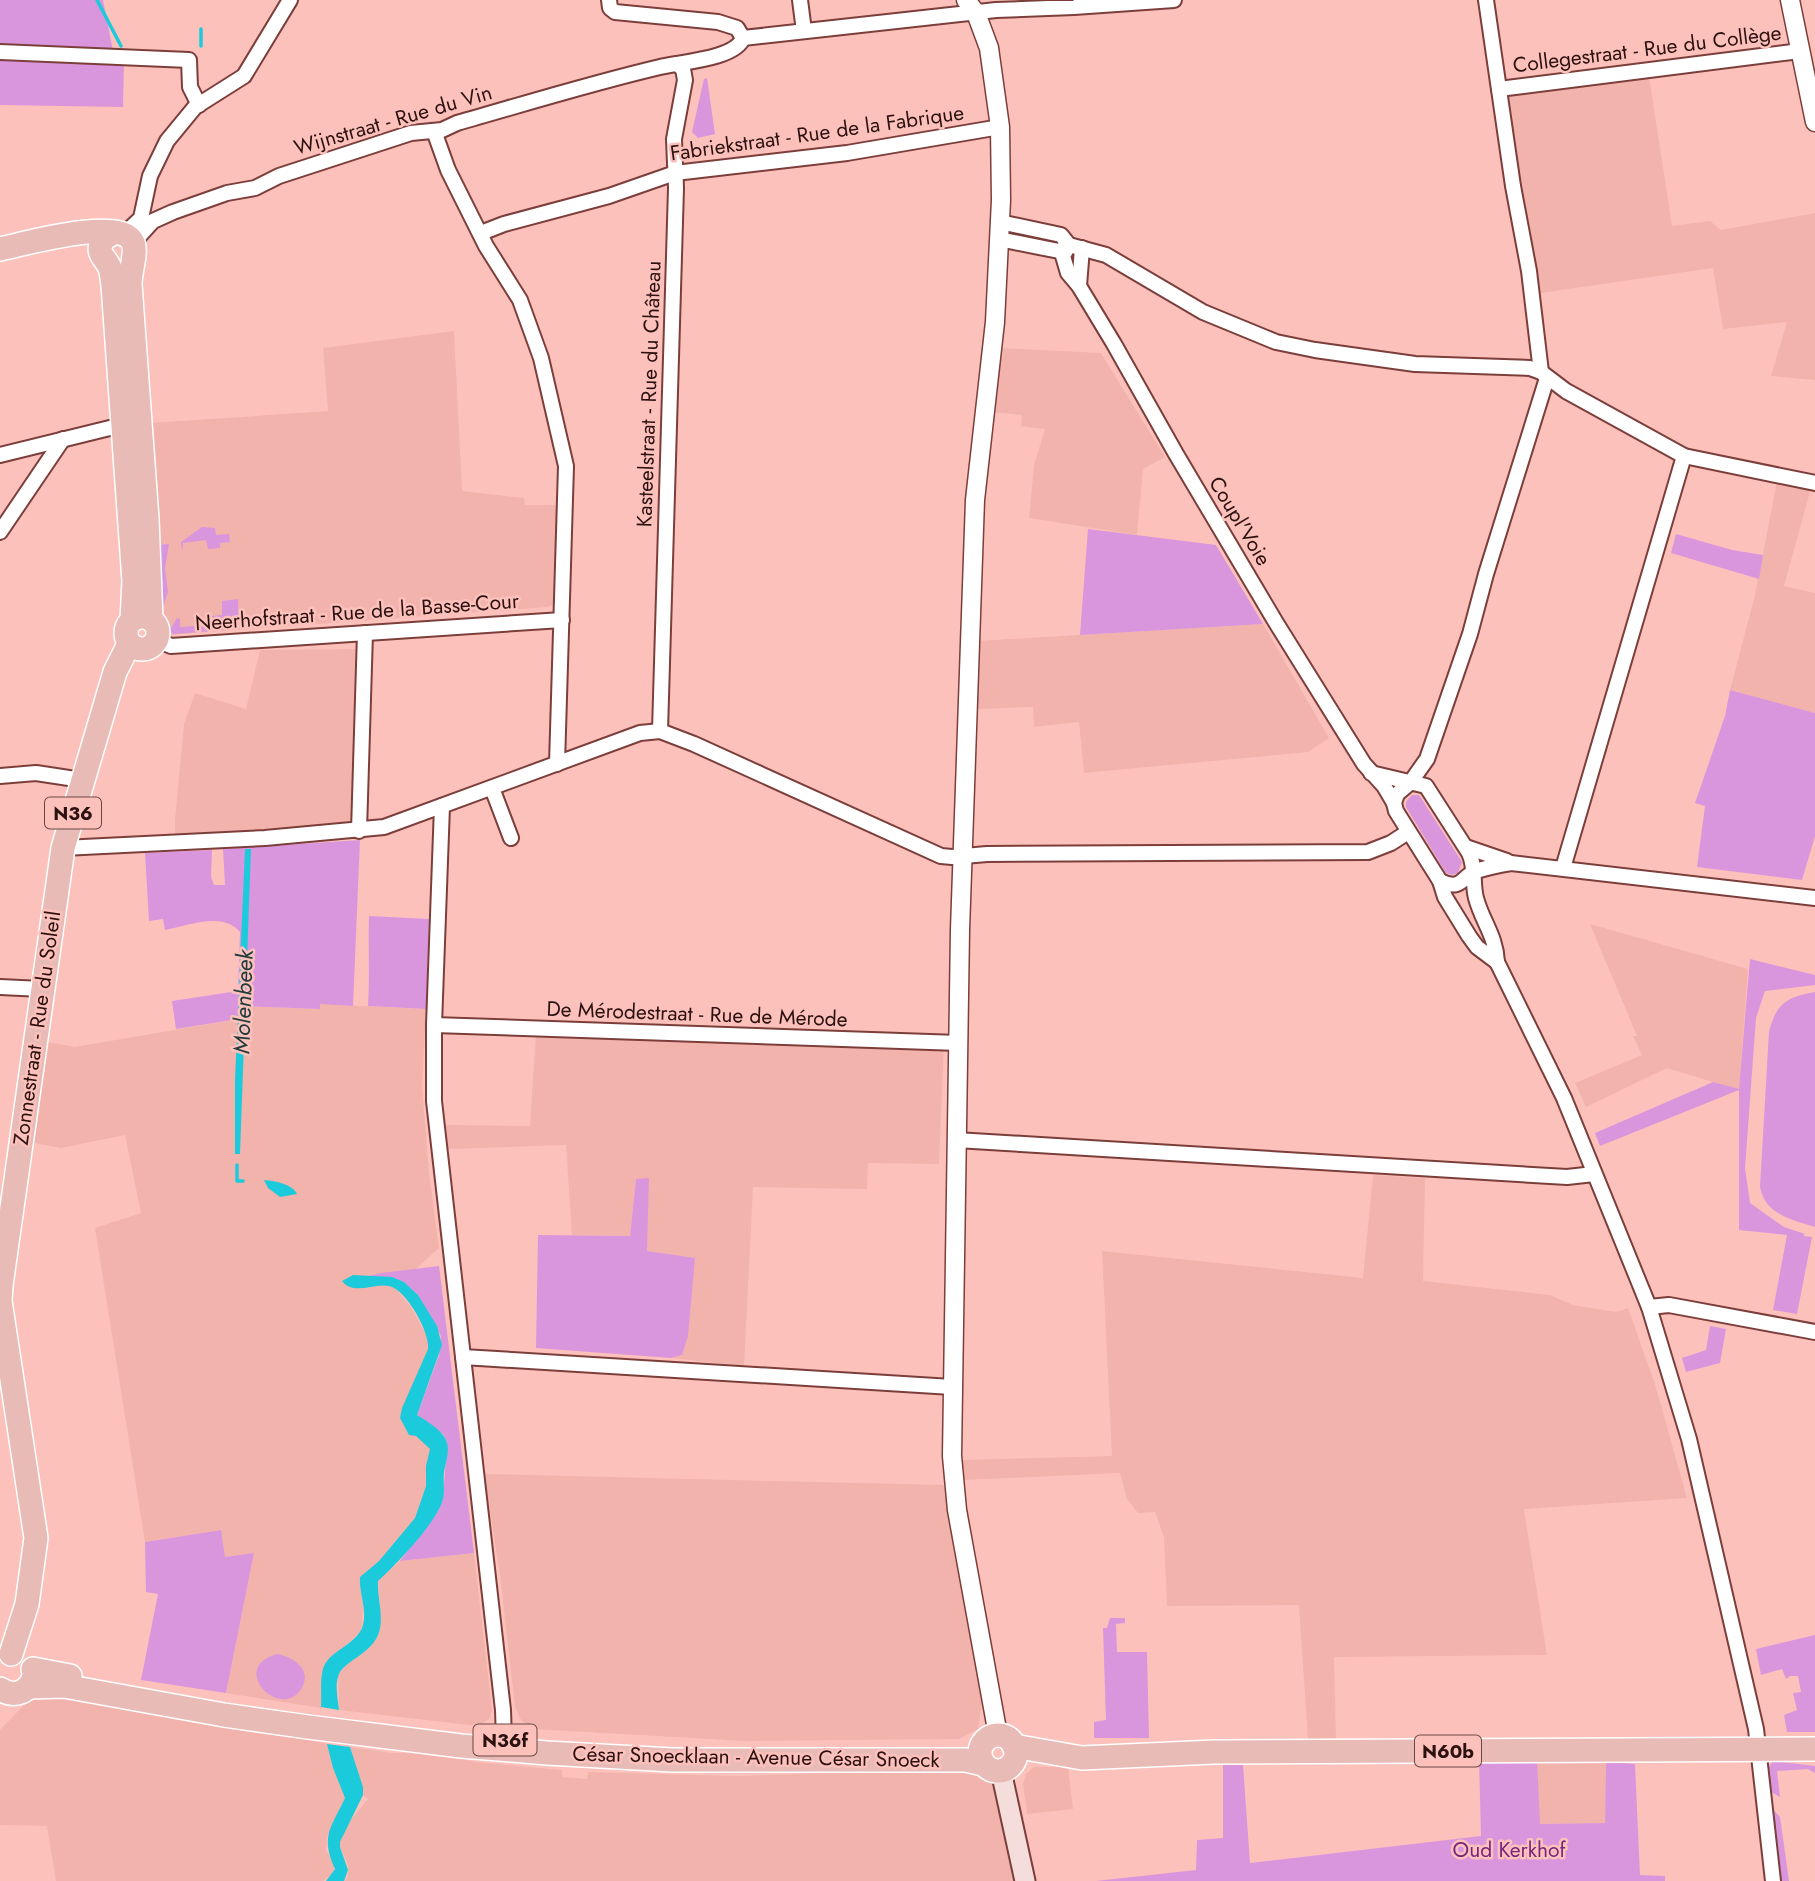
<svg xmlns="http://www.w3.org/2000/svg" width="1815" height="1881" font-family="Jost,sans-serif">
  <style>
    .built { fill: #f3b3ad }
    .green { fill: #d996dd }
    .water { fill: #1ccbdb }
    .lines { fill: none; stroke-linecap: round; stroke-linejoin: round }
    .stream { stroke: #1ccbdb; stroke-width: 3.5 }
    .minor-casing { stroke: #7c3e3a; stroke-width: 18 }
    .tertiary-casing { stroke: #7c3e3a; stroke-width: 21 }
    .secondary-casing { stroke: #7c3e3a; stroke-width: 23 }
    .primary-casing { stroke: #fff; stroke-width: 26 }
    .minor { stroke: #fff; stroke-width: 14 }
    .tertiary { stroke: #fff; stroke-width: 18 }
    .secondary { stroke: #f4dddb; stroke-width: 19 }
    .primary { stroke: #e8bbb7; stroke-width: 23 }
    .labels { text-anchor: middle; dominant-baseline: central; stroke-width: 5; stroke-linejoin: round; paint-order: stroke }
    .shield { fill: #fdc1bc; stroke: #6a4643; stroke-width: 2 }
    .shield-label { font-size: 19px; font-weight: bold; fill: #2b110f }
    .street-label { font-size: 21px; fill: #2b110f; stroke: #fdc1bc }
    .park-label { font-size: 21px; fill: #77247d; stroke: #fdc1bc }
    .water-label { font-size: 23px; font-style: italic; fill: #223c3e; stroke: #fdc1bc }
  </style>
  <rect width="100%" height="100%" fill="#fdc1bc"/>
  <g class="built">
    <polygon points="1648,70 1672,226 1710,221 1721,230 1815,213 1815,380 1771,376 1787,322 1723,329 1713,268 1534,294 1502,100 1511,91"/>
    <polygon points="454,331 462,491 524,498 525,505 560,505 556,598 554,604 548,607 169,635 162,611 151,423 328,411 323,348"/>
    <polygon points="998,348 1101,353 1165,457 1143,469 1137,535 1029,518 1034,465 1045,429 1021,426 1022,415 992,412"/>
    <polygon points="1777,482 1811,488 1784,586 1815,593 1815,713 1730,690 1754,599"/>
    <polygon points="1263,624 1329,738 1308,752 1084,773 1079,722 1034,727 1033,707 976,709 978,641"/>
    <polygon points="359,649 354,822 349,827 175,836 175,819 184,724 195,693 246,709 260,650"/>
    <polygon points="1590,924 1748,969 1739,1090 1667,1068 1586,1107 1575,1083 1642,1055 1633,1036 1637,1036"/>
    <polygon points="320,1004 426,1009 422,1085 429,1173 439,1248 395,1288 411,1307 428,1338 428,1349 400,1418 430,1449 426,1485 415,1518 379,1561 360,1577 363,1605 362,1626 359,1633 326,1663 321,1708 226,1693 254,1553 225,1557 220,1530 145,1542 95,1228 141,1213 125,1135 61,1148 34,1143 48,1042 75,1047 238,1019 237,1006 319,1009"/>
    <polygon points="536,1032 944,1046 939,1164 868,1163 867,1189 753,1187 744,1366 671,1358 682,1355 695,1259 647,1251 636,1179 630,1236 572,1235 566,1145 448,1149 446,1125 530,1126"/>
    <polygon points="1373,1175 1425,1178 1423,1281 1550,1295 1573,1305 1616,1312 1628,1308 1655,1384 1687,1498 1524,1509 1547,1655 1334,1657 1336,1739 1308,1740 1299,1605 1167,1606 1164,1537 1155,1512 1138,1513 1127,1499 1120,1473 964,1480 961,1460 1112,1456 1102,1251 1363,1278"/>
    <polygon points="484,1474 944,1485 982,1703 978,1729 959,1739 745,1741 533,1729 521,1720 515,1707 500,1575"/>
    <polygon points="474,1553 492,1710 489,1719 478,1726 339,1710 338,1675 381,1620 378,1581 400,1561"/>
    <polygon points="48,1692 58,1692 328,1744 333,1768 345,1798 327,1838 326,1850 334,1864 334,1872 323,1881 56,1881 47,1826 0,1825 0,1730 26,1703"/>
    <polygon points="350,1747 392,1753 435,1752 476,1762 562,1770 562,1777 587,1779 588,1772 738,1776 960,1768 985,1776 994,1784 1015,1881 344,1881 348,1878 348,1865 340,1847 340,1842 350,1821 368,1799 363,1795 363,1788"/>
    <polygon points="1537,1760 1606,1762 1605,1823 1539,1824"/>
    <polygon points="1034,1767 1068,1767 1073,1809 1027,1814 1023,1784 1026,1774"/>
  </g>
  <g class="green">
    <polygon points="0,0 103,0 113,51 0,49"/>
    <polygon points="0,57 124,61 123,107 0,105"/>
    <polygon points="707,78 715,134 698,138 692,132 704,79"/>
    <polygon points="202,527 215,528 216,535 229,534 230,542 220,543 220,548 208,549 206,540 183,543 182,553 181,542"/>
    <polygon points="1088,529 1216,545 1263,624 1080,635"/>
    <polygon points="1676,534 1732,550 1763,555 1759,579 1671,553"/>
    <polygon points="169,544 165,569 168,592 161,613 159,612 162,591 158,545"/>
    <polygon points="238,599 239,629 173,634 169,631 177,618 180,619 180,627 213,625 212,616 222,615 222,601"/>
    <polygon points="1730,690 1815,713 1815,836 1802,880 1697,867 1705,806 1695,803 1725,716"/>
    <polygon points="1412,795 1419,795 1462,862 1458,873 1452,875 1446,873 1406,807 1406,802"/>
    <path d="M360 840 353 1006 320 1004V1009L238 1006V1019L176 1029 172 1001 238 991 240 932C222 911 188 926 165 930L163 919 149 921 145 853 212 850 211 877 214 885H225L223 849Z"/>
    <path d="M369 916 429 919 426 1009 368 1006C370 976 368 946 369 916Z"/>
    <polygon points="1750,959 1815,975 1815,985 1765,991 1756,1018 1745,1168 1750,1203 1784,1227 1805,1234 1803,1236 1812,1237 1797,1314 1773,1310 1787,1235 1739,1230 1739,1090 1600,1146 1595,1133 1713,1082 1739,1089"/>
    <path d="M1815 992V1227C1791 1220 1765 1214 1760 1187L1769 1032C1776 1003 1787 997 1815 992Z"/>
    <polygon points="649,1178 647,1251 695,1258 688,1336 682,1355 671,1358 536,1348 538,1235 630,1236 636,1179"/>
    <polygon points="439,1266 474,1553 400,1561 439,1509 443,1499 447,1442 443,1434 417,1415 439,1355 441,1336 418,1295 404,1282 362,1278 381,1273"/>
    <polygon points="1710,1326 1726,1329 1720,1363 1686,1372 1682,1358 1706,1350"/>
    <polygon points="221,1530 225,1557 254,1553 226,1693 141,1680 158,1594 146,1592 145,1542"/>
    <polygon points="1110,1618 1125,1618 1125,1623 1116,1624 1117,1652 1147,1652 1149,1738 1094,1738 1094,1722 1106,1720 1103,1628 1107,1628"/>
    <polygon points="1815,1635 1815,1732 1787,1732 1784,1715 1797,1710 1793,1693 1801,1692 1798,1676 1790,1676 1786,1679 1782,1669 1761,1675 1756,1649"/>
    <path d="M277 1654C295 1657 315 1672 299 1692 277 1718 229 1667 277 1654Z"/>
    <polygon points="1479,1759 1537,1760 1540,1824 1605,1823 1606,1762 1635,1764 1640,1875 1665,1876 1665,1881 1096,1881 1196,1870 1197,1840 1223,1838 1223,1765 1243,1765 1250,1863 1481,1836"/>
    <path d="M1773 1761 1815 1766V1773L1808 1769 1777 1771 1780 1797 1768 1790C1767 1779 1765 1771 1773 1761Z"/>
    <polygon points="1769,1805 1780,1817 1789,1881 1779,1881"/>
  </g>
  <g class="water">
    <polygon points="245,849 251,849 240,1154 235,1154 235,1080"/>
    <path d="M264 1180C276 1181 292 1184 297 1194L280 1197 268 1188Z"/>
    <path d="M353 1275 392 1277 404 1282 418 1295 437 1326 442 1345 417 1415C425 1420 437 1427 443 1435 452 1446 446 1460 444 1472 443 1481 445 1491 443 1499 438 1521 395 1566 378 1581 377 1599 385 1618 378 1635 369 1656 342 1661 338 1677 335 1687 338 1700 339 1710L321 1707C322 1695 319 1675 325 1664 334 1649 358 1643 363 1625 367 1609 359 1593 360 1577L379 1561 415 1518 426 1486V1466L430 1449 416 1436 409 1435 400 1418 402 1408 428 1349C430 1333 409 1296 394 1288 379 1279 355 1298 342 1281Z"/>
    <path d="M327 1744 350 1747 363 1787V1795L340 1842V1847L348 1870 344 1881H326L335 1869C320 1836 331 1828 345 1798L333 1768Z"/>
  </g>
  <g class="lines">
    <g class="stream">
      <polyline points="97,0 121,46"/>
      <polyline points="201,29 201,46"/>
      <polyline points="237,1165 237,1181 243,1181"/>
    </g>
    <defs>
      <g id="minor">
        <polyline points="609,0 610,8 615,12 718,22 737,28 743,38"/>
        <polyline points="800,0 804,31"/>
        <polyline points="1486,0 1513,186 1529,271 1541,372"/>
        <polyline points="743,38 996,10 1074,7 1174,0"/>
        <polyline points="0,52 189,60 190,87 199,105"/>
        <polyline points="1499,89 1800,51"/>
        <polyline points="434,131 448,170 486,246 520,300 541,358 566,466 557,764"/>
        <polyline points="1000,222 1061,235 1069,245 1106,255 1203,312 1276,342 1315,350 1415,364 1530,368 1541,372 1566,391 1684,456 1815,483"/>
        <polyline points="481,233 504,224 609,196 675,173 847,153 1000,127"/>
        <polyline points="124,234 141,218 150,176 167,141 195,107 244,76 290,0"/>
        <polyline points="999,239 1059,251 1069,245"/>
        <path d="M133 243 153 221 173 212 227 193 255 188 279 176 411 133 442 130 457 123C524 104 592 83 660 67 680 62 736 59 743 38"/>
        <polyline points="1069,245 1063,256 1068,273 1079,286 1114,344 1176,454 1275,621 1364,764 1384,786 1394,803"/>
        <polyline points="1079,286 1082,248"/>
        <polyline points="0,455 122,425"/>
        <polyline points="0,532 63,439"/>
        <polyline points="157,640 171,646 562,620"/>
        <polyline points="660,731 676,188 674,139 685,80 683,69 677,64"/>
        <path d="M1371 773 1426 786 1469 853C1476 867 1472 883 1476 898 1482 921 1496 936 1497 962L1564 1098 1649 1307 1689 1439 1756 1729 1773 1881"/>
        <polyline points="0,776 36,773 82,780"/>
        <polyline points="492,788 511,838"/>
        <polyline points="442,806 434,1025 434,1101 503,1710 504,1740"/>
        <polyline points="359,831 365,633"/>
        <polyline points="1466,847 1507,861"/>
        <polyline points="63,848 265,838 384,827 640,733 660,731 694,744 941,856 952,857 987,854 1368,852 1391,843 1408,832"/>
        <polyline points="1563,868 1684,456"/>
        <path d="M1440 881C1462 891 1460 878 1476 871 1488 867 1499 865 1511 863L1815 898"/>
        <polyline points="1497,962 1477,947 1469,936 1445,897 1440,881 1396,811 1394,803 1397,794 1410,783 1427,759 1470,634 1486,574 1547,378"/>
        <polyline points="0,987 42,989"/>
        <polyline points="434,1025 959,1043"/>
        <polyline points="956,1140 1567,1177 1594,1174"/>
        <polyline points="1649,1307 1669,1305 1815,1332"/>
        <polyline points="463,1357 952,1387"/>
      </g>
      <g id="tertiary">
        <polyline points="966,0 976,13 989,48 1000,127 1001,200 995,322 975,500 960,930 952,1456 957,1510 998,1735"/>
        <polyline points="1790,0 1815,122"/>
      </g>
      <polyline id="secondary" points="1001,1771 1025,1881"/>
      <g id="primary">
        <path d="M113 233 103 239C96 253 103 255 109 266 112 271 112 280 113 285L134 581 132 620"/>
        <path d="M0 249C24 244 119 217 132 241 138 250 130 271 130 284L147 519 151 619"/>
        <circle cx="142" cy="633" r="16"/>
        <polyline points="11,1654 27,1604 36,1538 0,1301 1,1285 63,848 115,672 129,644"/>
        <polyline points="33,1669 70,1676"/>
        <polyline points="29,1687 64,1686 224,1715 308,1727 461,1746 547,1753 672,1760 966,1760 983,1764"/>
        <path d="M0 1689C14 1698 29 1693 34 1676"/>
        <circle cx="998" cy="1753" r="18"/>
        <polyline points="1014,1746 1082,1758 1214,1752 1815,1749"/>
      </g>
    </defs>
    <use href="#minor" class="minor-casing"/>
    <use href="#tertiary" class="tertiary-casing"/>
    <use href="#secondary" class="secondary-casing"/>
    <use href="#primary" class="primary-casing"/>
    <use href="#minor" class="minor"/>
    <use href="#tertiary" class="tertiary"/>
    <use href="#secondary" class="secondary"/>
    <use href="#primary" class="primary"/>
  </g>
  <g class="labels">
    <g class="shield">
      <rect x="45" y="797.5" width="56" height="31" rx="5"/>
      <rect x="473.5" y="1724.5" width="63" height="31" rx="5"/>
      <rect x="1415" y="1735.5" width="66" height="31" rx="5"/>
    </g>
    <g class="shield-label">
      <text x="73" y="813">N36</text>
      <text x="505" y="1740">N36f</text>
      <text x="1448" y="1751">N60b</text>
    </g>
    <g class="street-label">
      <text transform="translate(1647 49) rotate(-7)">Collegestraat - Rue du Collège</text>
      <text transform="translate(393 120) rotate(-16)">Wijnstraat - Rue du Vin</text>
      <text transform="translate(817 133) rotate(-8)">Fabriekstraat - Rue de la Fabrique</text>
      <text transform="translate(649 394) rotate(-88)">Kasteelstraat - Rue du Château</text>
      <text transform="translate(1240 521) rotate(59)">Coupl'Voie</text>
      <text transform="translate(357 612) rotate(-4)">Neerhofstraat - Rue de la Basse-Cour</text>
      <text transform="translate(697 1014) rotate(2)">De Mérodestraat - Rue de Mérode</text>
      <text transform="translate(37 1028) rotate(-82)">Zonnestraat - Rue du Soleil</text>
      <text transform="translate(756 1757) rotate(1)">César Snoecklaan - Avenue César Snoeck</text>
    </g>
    <g class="park-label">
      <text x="1509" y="1850">Oud Kerkhof</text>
    </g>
    <g class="water-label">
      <text transform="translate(243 1002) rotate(-88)">Molenbeek</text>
    </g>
  </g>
</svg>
